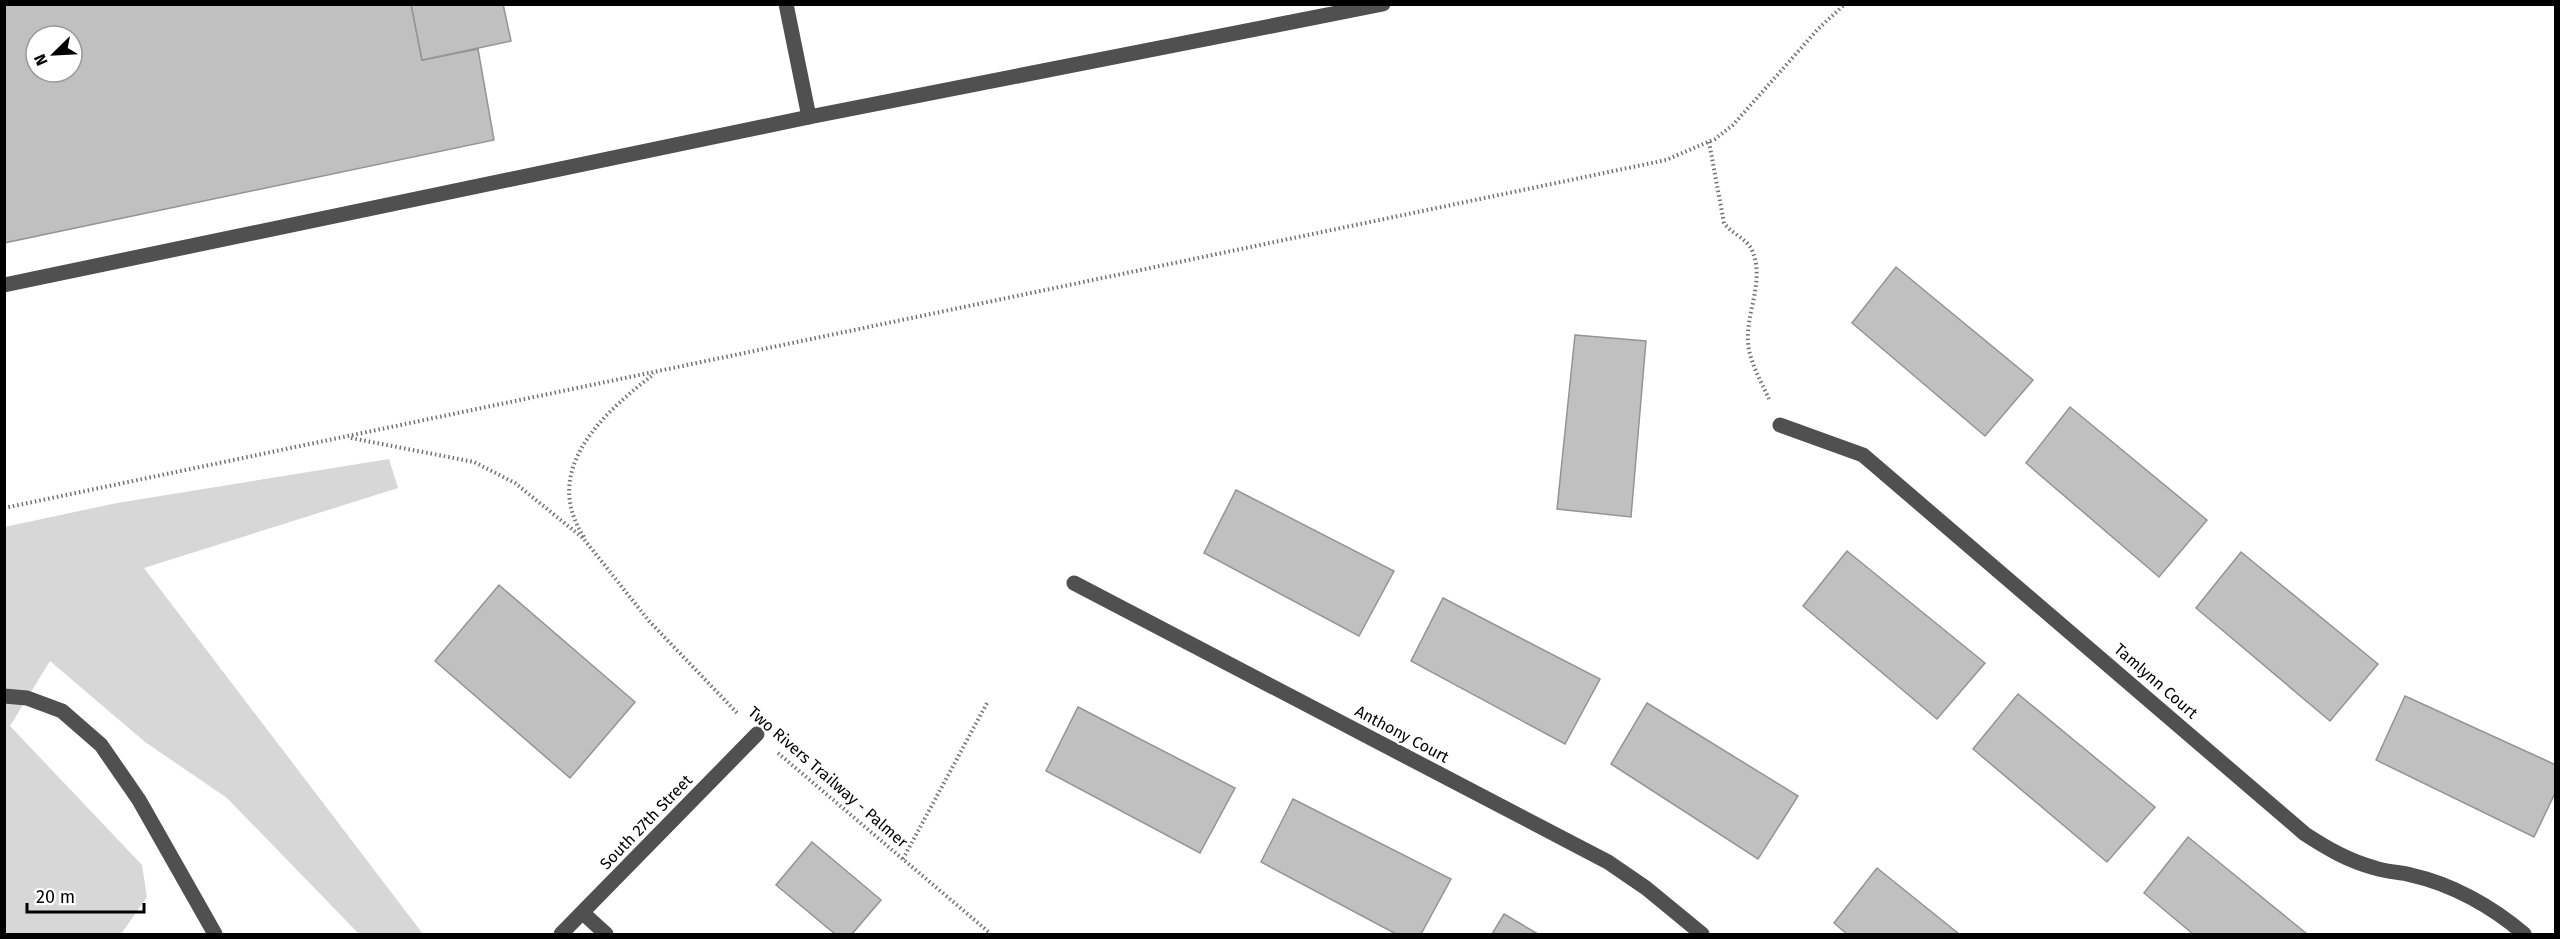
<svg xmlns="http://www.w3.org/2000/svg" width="2560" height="939" font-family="'Fira Sans',sans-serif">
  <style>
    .green { fill: #d7d7d7 }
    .building { fill: #c0c0c0; stroke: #949494; stroke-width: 1.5; fill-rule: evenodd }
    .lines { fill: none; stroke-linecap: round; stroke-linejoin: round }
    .path { stroke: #727272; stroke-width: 4; stroke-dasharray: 1.5 3; stroke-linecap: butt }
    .minor { stroke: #505050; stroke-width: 15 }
    .labels { text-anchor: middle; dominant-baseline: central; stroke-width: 4.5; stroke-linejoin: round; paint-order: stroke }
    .street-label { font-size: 16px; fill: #000; stroke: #fff }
  </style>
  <rect width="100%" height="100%" fill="#fff"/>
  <polygon class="green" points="389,459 398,488 144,568 423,934 359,934 227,798 145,742 50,661 10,726 142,865 147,897 121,934 5,934 4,527 117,503"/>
  <g class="building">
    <path d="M4 4H411L422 60 478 49 494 140 4 243ZM36 36H72V72H36Z"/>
    <polygon points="411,4 503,4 511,41 422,60"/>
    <polygon points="1896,267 2033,380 1985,436 1852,323"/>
    <polygon points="1575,335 1646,341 1631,517 1557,509"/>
    <polygon points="2070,407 2207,520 2159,577 2026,463"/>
    <polygon points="1236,490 1394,571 1359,636 1204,553"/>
    <polygon points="1847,551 1985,663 1937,719 1803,606"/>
    <polygon points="2241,552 2378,664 2330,721 2196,608"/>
    <polygon points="499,585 635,702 570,778 435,661"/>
    <polygon points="1443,598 1600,679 1565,744 1411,661"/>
    <polygon points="2018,694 2155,807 2107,862 1973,749"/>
    <polygon points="2405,696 2556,765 2556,791 2534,837 2376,760"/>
    <polygon points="1647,703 1798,796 1758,859 1611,764"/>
    <polygon points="1078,707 1235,788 1200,853 1046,771"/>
    <polygon points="1293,799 1451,879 1421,934 1396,934 1261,862"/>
    <polygon points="2188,837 2307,934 2193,934 2144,893"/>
    <polygon points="812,842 881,900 852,934 835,934 776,885"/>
    <polygon points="1877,868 1959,934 1847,934 1834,923"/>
    <polygon points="1504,914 1538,934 1492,934"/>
  </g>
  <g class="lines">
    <g class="path">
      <path d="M1709 142 1724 223C1731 233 1745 238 1751 248 1765 277 1749 305 1748 334 1746 356 1760 379 1769 399"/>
      <polyline points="351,438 474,462 515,483 583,538 649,621 738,714"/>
      <polyline points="4,508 1666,160 1715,139 1733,125 1818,29 1845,4"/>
      <path d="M584 537C540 470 603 413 654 374"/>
      <polyline points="778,753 991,934"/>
      <polyline points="903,859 987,703"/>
    </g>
    <g class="minor">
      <polyline points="786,4 809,117"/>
      <polyline points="4,285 809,117 1383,4"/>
      <path d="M1780 425 1863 455 2305 834C2328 849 2349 861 2375 868 2387 872 2400 872 2411 875 2452 884 2493 907 2524 934"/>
      <polyline points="1074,583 1608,862 1646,888 1702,934"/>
      <polyline points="4,696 27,698 62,711 101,745 139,800 215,934"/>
      <polyline points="583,913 606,934"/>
      <polyline points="561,934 757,734"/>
    </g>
  </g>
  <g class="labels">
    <g class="street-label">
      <text transform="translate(2156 681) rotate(41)">Tamlynn Court</text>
      <text transform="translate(1402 734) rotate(28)">Anthony Court</text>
      <text transform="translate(828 777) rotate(41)">Two Rivers Trailway - Palmer</text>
      <text transform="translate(646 822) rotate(-46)">South 27th Street</text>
    </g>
  </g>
  <rect width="2560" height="939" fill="none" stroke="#000000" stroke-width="12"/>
  <g transform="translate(54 54) rotate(246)"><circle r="28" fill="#ffffff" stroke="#999999" stroke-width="1.5"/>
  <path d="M0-4.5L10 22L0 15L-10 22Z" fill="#000000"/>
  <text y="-9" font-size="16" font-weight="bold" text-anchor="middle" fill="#000000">N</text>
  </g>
  <path d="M27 903v9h117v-9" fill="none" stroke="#000000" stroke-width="3"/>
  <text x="36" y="903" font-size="18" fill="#000000" stroke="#ffffff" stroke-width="4.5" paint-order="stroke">20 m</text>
</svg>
